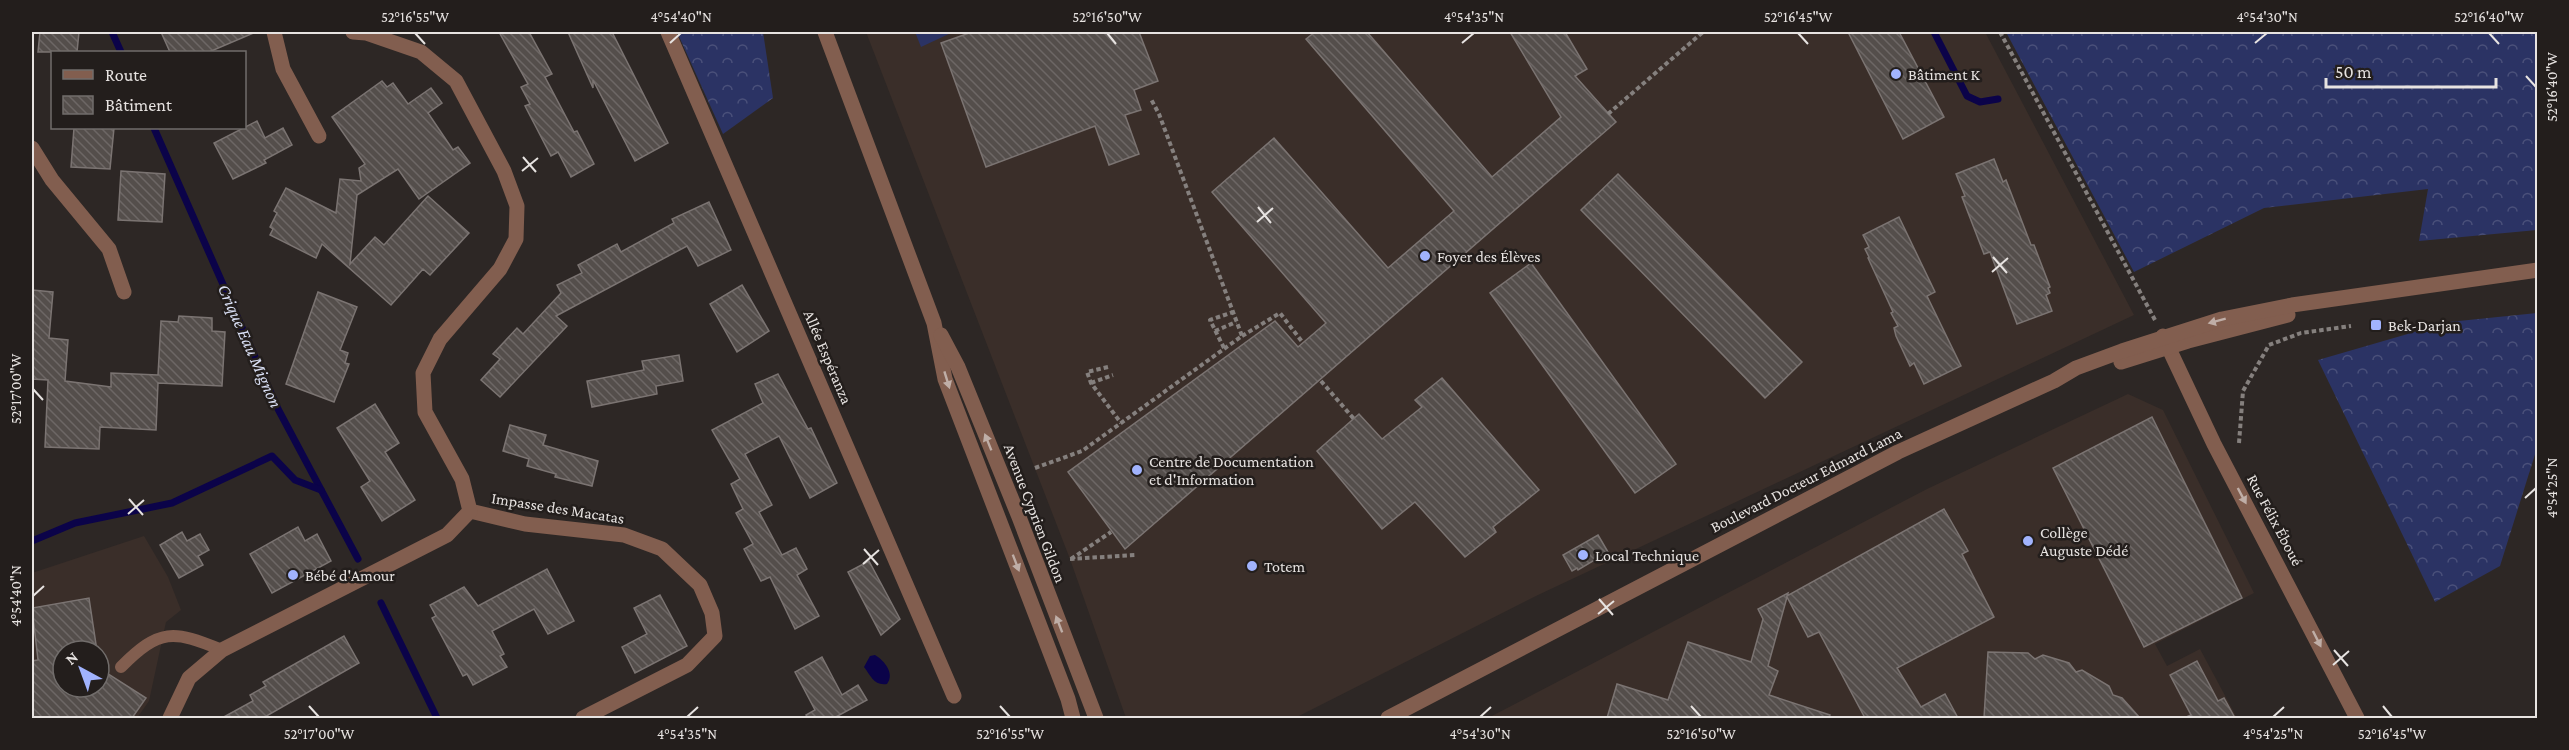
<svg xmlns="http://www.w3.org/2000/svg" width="2569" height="750" font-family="'Crimson Pro',serif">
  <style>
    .built { fill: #3a2e29; fill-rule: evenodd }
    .grass { fill: #2b3364 }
    .forest { fill: url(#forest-crowns) }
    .water { fill: #0b0349 }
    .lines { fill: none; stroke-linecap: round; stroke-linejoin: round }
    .stream { stroke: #0b0349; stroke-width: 7 }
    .building { fill: url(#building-back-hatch); stroke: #7b7472; stroke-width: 1.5 }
    .path { stroke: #85807e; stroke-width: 4; stroke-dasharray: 4.5 3; stroke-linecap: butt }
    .service { stroke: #825e4f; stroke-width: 12 }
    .minor { stroke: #825e4f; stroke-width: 15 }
    .tertiary { stroke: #825e4f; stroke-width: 15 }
    .oneway { fill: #bfaea7 }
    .ticks { fill: none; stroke: #e7e3e1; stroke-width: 2 }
    .poi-dot { fill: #a1b3fd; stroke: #231e1c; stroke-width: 2 }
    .labels { text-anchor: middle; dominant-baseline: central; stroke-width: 5; stroke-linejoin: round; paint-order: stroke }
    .poi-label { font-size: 16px; fill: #e7e3e1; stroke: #231e1c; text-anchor: start }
    .street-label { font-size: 16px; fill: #e7e3e1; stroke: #231e1c }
    .water-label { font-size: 18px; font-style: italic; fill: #d9dff4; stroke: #231e1c }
    .neatline { fill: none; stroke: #e7e3e1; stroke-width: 2 }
    .ticks-label { font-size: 15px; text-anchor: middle; fill: #e7e3e1 }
  </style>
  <defs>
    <pattern id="forest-crowns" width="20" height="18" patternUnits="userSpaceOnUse" patternTransform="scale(1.5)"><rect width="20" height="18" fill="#2b3364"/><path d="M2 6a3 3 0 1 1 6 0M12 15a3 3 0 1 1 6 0" fill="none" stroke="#4a507a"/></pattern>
    <pattern id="building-back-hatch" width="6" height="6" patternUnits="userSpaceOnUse" patternTransform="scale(1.5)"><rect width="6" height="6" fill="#544e4b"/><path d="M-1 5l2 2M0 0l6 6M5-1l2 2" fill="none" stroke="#6d6765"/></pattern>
  </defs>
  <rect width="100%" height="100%" fill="#2d2725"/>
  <g class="built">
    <polygon points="866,32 1985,32 2134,315 1538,595 1295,718 1126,718 1070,559"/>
    <polygon points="2128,394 2163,410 2254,593 2155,644 2167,666 2200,649 2237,718 1488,718 1927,489"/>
    <path d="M144 536 168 577 181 610 166 622 149 701 137 718H32V573ZM63 651H99V687H63Z"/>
  </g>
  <polygon class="grass" points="915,32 950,32 951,33 921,47"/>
  <g class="forest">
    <polygon points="677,32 763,32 773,98 723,134"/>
    <polygon points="2006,32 2537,32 2537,230 2419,241 2428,189 2264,208 2134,272"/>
    <polygon points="2537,313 2537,448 2500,566 2435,602 2318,360 2449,322"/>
  </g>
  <path class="water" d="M875 655C885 661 895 674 887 684 874 686 871 676 864 667L870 656Z"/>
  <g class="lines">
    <g class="stream">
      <polyline points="112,32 121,52"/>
      <polyline points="1934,32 1967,96 1980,102 1998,99"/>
      <polyline points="154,128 278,409 358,559"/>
      <polyline points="32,541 75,523 172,503 272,456 295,480 321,490"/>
      <polyline points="381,603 437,718"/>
    </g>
  </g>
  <g class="building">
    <polygon points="40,32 79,32 77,52 38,52"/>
    <polygon points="161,32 256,32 209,52 170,52"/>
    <polygon points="499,32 529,32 552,74 545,77 574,132 577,131 594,164 571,177 558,152 551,156 525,106 530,104 521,87 528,84"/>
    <polygon points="568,32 612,32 668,143 635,161 593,80 593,88"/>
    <polygon points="972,32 1139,32 1158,81 1134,90 1141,110 1125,115 1139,154 1109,165 1095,126 986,167 941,43"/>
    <polygon points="1315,32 1367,32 1492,177 1561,117 1510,32 1565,32 1587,69 1575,76 1616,122 1125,549 1068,472 1275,321 1298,347 1326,323 1212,192 1274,138 1388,268 1454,211 1306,39"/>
    <polygon points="1848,32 1899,32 1944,117 1903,139"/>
    <polygon points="382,81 387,87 393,83 408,104 431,88 442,103 428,113 453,150 458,147 470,163 419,199 398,169 357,195 350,264 375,237 384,245 428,196 469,233 430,275 423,269 391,305 322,244 316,258 270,235 273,229 270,227 277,213 274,211 286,188 336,213 340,179 361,181 359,168 365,164 332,117"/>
    <polygon points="257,121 265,138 283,128 292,145 264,160 266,163 233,179 214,143"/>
    <polygon points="74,128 114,128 110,169 71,167"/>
    <polygon points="1994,159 2003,182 2006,180 2031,245 2034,245 2050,287 2048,288 2050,293 2046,295 2052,311 2017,324 1990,252 1984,254 1962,197 1965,196 1956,174"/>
    <polygon points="121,171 165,174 162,222 118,220"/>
    <polygon points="1618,174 1802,362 1765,398 1581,210"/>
    <polygon points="709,202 731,250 698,266 687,246 556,316 567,326 500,397 481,380 500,359 493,354 517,328 523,334 561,293 557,285 582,273 578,265 617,244 621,252 674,223 672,219"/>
    <polygon points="1899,217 1935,292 1927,296 1961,366 1924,384 1914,363 1910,366 1896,336 1894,328 1898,326 1891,313 1893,312 1868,258 1869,257 1865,249 1869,247 1863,235"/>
    <polygon points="1531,263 1676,464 1635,493 1490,293"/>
    <polygon points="742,285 769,331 737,352 710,304"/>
    <polygon points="32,290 53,292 49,338 68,340 65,381 111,387 111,373 158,375 161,321 178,322 179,316 212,318 212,331 225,332 222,386 158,383 156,430 100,427 99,449 45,447 48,380 32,379"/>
    <polygon points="318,292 357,307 340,350 348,353 345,363 349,364 334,402 286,384"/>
    <polygon points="679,355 683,381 656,386 657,394 592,407 587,381 644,370 642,361"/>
    <polygon points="778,374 808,429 811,428 837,483 810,498 779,436 745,454 772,505 759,512 782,555 796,548 807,569 797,575 819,616 795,629 770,577 761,581 744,549 753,544 736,513 743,509 731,484 740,479 712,430 763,403 755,384"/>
    <polygon points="1442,378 1539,490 1493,527 1496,532 1465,557 1415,502 1382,529 1317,451 1359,414 1382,439 1422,407 1415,400"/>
    <polygon points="375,404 399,443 385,452 415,500 382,521 361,487 370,481 337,428"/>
    <polygon points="2152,417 2242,598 2144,647 2053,468"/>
    <polygon points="510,425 546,435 543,445 598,461 592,486 555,477 556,474 527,466 529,459 503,451"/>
    <polygon points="1944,509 1968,551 1962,554 1994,617 1897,668 1921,707 1945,694 1958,718 1865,718 1819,632 1808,637 1787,597 1768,666 1778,671 1769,695 1830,715 1829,718 1607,718 1617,684 1668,700 1688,642 1751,662 1763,619 1758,609 1788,593 1787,596"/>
    <polygon points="298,527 305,541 317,534 331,561 272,593 250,554"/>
    <polygon points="182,532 187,541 200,534 209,550 198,556 203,565 179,578 160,545"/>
    <polygon points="1598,535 1608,552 1578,570 1577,568 1572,571 1563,555"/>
    <polygon points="869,561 900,619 881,635 848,572"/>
    <polygon points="547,569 574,621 548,634 534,609 492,631 504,654 500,656 507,667 473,685 467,674 463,676 432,618 436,616 430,605 464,587 478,606"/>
    <polygon points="660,595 687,646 635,673 622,647 647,634 634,608"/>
    <polygon points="89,598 97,651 63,651 63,687 99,687 99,668 146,698 132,718 32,718 32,661 38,660 32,608"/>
    <polygon points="344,636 359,663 263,718 222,718 253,701 250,695 266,686 263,682"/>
    <polygon points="1988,652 2028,653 2035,659 2043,655 2069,663 2076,672 2082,670 2109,686 2113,695 2122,698 2140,718 1984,718"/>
    <polygon points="822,657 842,695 858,685 867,700 834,718 808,718 806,715 815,710 795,672"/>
    <polygon points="2197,661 2218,701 2224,698 2235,718 2184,718 2191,715 2170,675"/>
  </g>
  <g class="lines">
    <g class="path">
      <polyline points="2000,32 2155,320"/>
      <polyline points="1608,114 1703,32"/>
      <polyline points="1215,331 1236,322"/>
      <polyline points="1242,336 1280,313 1303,343"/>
      <polyline points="1224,348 1210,320 1233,312"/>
      <polyline points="1108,367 1087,372 1091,383 1121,423"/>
      <polyline points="1321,381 1354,419"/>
      <polyline points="1091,383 1113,375"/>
      <polyline points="2239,443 2243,391 2269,345 2301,333 2351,326"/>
      <polyline points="1035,468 1082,451 1242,336 1159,114 1151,99"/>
      <polyline points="1070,559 1135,555"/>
      <polyline points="1071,559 1111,532"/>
    </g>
    <path class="service" d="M121 667C160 628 173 630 222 650"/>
    <g class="minor">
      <polyline points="274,32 283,69 319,136"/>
      <polyline points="668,32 954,696"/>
      <polyline points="32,148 52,180 109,249 124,292"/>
      <polyline points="2163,336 2214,444 2357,718"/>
      <polyline points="470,511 525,524 624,535 662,549 700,585 712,613 715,636 687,665 583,718"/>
      <polyline points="170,718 189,678 222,650 447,535 470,511 462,479 425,412 423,373 440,339 500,269 516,239 517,206 504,171 456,81 421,52 366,33 353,32"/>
    </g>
    <g class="tertiary">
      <polyline points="825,32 934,323 945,379 1068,699 1073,718"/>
      <polyline points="941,335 958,367 1019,517 1096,718"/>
      <polyline points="2121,362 2188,341 2288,315"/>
      <polyline points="1388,718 1898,452 2054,381 2076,368 2122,351 2222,319 2292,305 2538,270"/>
    </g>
  </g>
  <defs><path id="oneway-solid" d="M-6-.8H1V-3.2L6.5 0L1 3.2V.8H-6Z" transform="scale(1.5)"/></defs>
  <g class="oneway">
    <use href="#oneway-solid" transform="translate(2217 321) rotate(165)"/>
    <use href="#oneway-solid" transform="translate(947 380) rotate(73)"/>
    <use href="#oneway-solid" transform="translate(988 442) rotate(-112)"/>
    <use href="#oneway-solid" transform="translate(2242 496) rotate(62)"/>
    <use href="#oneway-solid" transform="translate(1016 563) rotate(69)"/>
    <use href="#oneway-solid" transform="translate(1059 624) rotate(-111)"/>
    <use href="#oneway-solid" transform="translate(2317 639) rotate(63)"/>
  </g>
  <path class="ticks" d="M415 33 425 44M1107 33 1116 44M1798 33 1808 44M2489 33 2499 44M670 43 681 33M1462 43 1474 33M2255 43 2267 33M2526 76 2536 87M523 157 536 172M522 171 538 158M1258 207 1271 223M1257 222 1273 208M1993 257 2007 273M1992 272 2008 258M33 389 43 400M2525 498 2536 488M129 499 143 515M128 514 144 500M864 549 878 565M863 564 879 550M33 596 44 586M1599 599 1613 615M1598 614 1614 601M2334 650 2348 666M2333 665 2349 651M309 706 319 717M1000 706 1010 717M1691 706 1701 717M2383 706 2392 717M687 717 698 707M1480 717 1491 707M2273 717 2284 707"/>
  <g class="poi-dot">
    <circle cx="1896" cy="74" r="6"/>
    <circle cx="1425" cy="256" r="6"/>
    <rect x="2370" y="319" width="12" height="12" rx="3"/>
    <circle cx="1137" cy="470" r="6"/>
    <circle cx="2028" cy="541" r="6"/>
    <circle cx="1583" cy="555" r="6"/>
    <circle cx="1252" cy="566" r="6"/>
    <circle cx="293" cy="575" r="6"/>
  </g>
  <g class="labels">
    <g class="poi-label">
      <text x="1908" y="74">Bâtiment K</text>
      <text x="1437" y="256">Foyer des Élèves</text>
      <text x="2388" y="325">Bek-Darjan</text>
      <text x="1149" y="461">Centre de Documentation<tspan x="1149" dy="18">et d'Information</tspan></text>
      <text x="2040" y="532">Collège<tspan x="2040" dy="18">Auguste Dédé</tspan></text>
      <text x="1595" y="555">Local Technique</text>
      <text x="1264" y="566">Totem</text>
      <text x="305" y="575">Bébé d'Amour</text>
    </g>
    <g class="street-label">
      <text transform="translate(828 357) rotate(67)">Allée Espéranza</text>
      <text transform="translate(1806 480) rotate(-27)">Boulevard Docteur Edmard Lama</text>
      <text transform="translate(558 508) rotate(9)">Impasse des Macatas</text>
      <text transform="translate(1035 513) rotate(69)">Avenue Cyprien Gildon</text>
      <text transform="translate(2275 520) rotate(62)">Rue Félix Éboué</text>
    </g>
    <g class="water-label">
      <text transform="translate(250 346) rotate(66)">Crique Eau Mignon</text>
    </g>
  </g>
  <rect width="2569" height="750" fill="none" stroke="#231e1c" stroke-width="66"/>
  <rect x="51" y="51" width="195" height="78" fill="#231e1c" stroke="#716d6b" stroke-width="1.5"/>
  <rect x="63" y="70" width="30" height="9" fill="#825e4f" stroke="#716d6b" stroke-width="1.5"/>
  <text x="105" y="81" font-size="18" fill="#e7e3e1">Route</text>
  <rect x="63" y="96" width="30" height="18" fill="url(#building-back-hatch)" stroke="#716d6b" stroke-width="1.5"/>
  <text x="105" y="111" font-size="18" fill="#e7e3e1">Bâtiment</text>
  <g transform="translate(81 669) rotate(319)"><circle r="28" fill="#231e1c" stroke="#716d6b" stroke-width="1.5"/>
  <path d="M0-4.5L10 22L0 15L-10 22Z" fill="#a1b3fd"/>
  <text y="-9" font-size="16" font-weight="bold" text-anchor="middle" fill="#e7e3e1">N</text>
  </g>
  <path d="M2326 78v9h170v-9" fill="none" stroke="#e7e3e1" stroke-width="3"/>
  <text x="2335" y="78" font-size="18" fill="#e7e3e1" stroke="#231e1c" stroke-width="4.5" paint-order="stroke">50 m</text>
  <rect x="33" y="33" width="2503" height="684" class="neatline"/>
  <g class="ticks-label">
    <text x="415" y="22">52°16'55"W</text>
    <text x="681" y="22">4°54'40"N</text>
    <text x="1107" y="22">52°16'50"W</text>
    <text x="1474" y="22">4°54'35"N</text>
    <text x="1798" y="22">52°16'45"W</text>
    <text x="2267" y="22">4°54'30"N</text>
    <text x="2489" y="22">52°16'40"W</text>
    <text transform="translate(2552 87) rotate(-90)" y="5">52°16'40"W</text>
    <text transform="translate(16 389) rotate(-90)" y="5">52°17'00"W</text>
    <text transform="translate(2552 488) rotate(-90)" y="5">4°54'25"N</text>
    <text transform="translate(16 596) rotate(-90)" y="5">4°54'40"N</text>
    <text x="319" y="739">52°17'00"W</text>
    <text x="687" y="739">4°54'35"N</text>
    <text x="1010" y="739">52°16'55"W</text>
    <text x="1480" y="739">4°54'30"N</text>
    <text x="1701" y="739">52°16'50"W</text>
    <text x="2273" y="739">4°54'25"N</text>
    <text x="2392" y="739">52°16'45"W</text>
  </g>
</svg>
